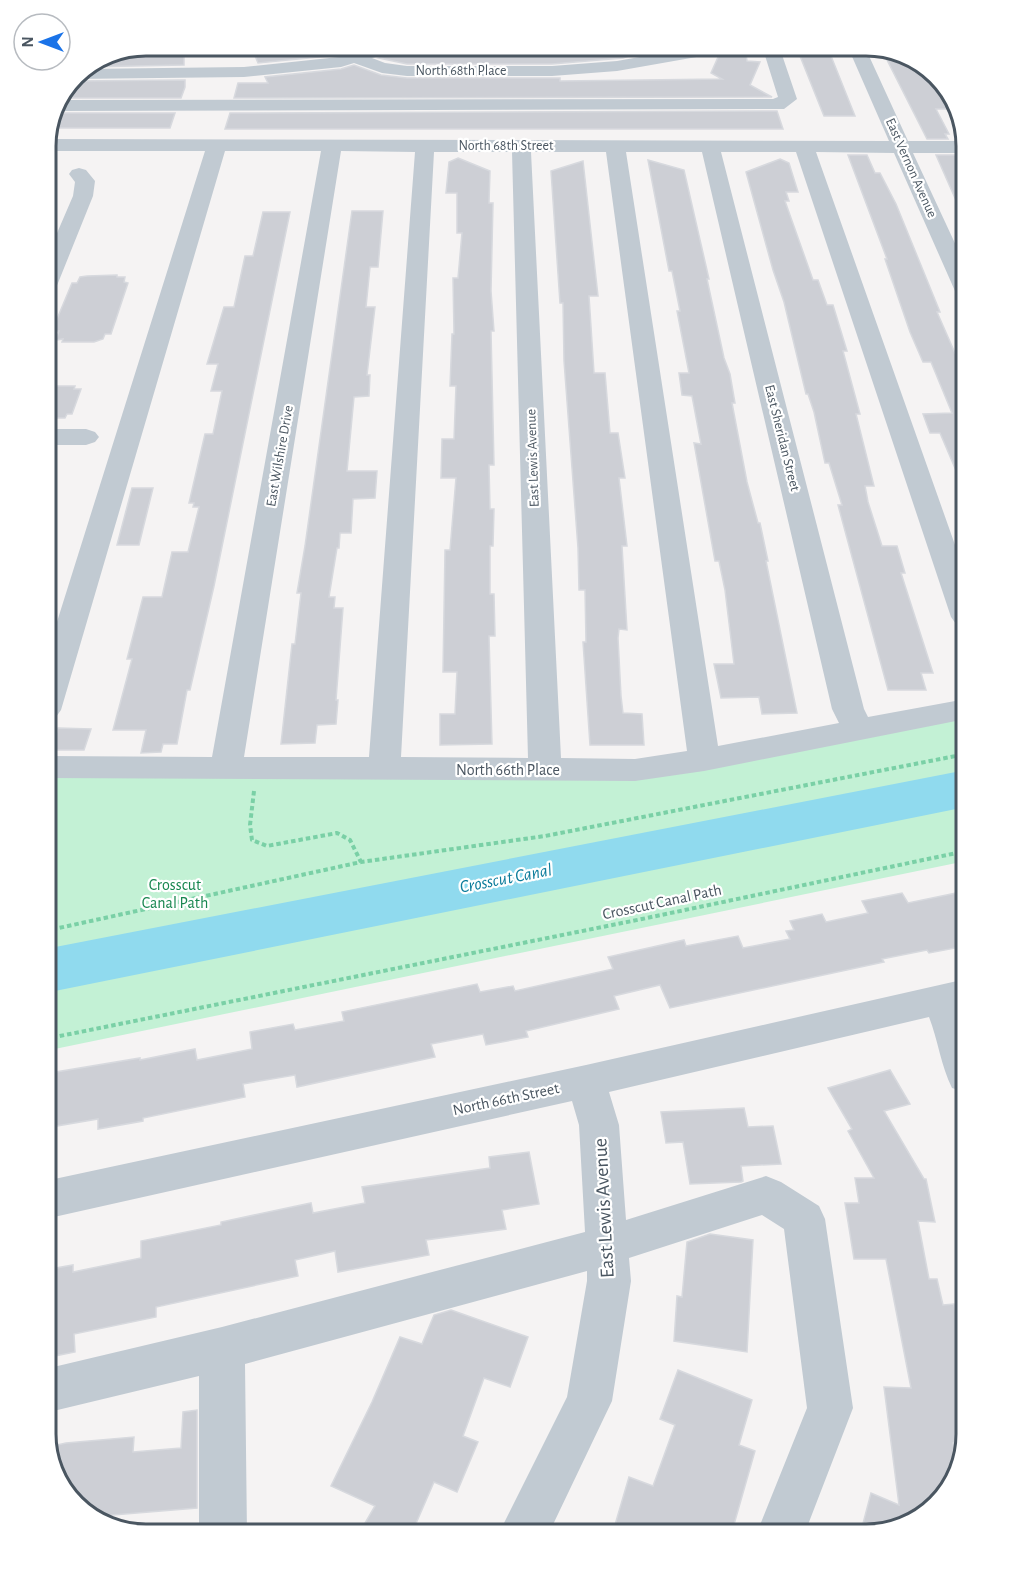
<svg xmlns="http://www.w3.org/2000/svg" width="1011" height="1580" font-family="'Alegreya Sans',sans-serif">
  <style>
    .green { fill: #c3f1d5 }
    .water { fill: #90daee }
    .building { fill: #cdcfd5; stroke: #d7d9de; stroke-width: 1.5 }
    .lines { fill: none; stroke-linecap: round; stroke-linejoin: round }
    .path { stroke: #7ad0a6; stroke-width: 4; stroke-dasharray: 4.5 3; stroke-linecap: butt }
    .minor { fill: #c1cad2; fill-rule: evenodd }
    .labels { text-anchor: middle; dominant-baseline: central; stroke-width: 4.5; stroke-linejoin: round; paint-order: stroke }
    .far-street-label { font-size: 14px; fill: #4a5661; stroke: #fff }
    .street-label { font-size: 16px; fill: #4a5661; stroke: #fff }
    .park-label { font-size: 16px; fill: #17864f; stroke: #fff }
    .water-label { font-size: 18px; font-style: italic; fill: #0c7c9b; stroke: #fff }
    .near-street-label { font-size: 20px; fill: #4a5661; stroke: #fff }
    .rim { fill: none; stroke: #4a5661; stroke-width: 3 }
  </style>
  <rect width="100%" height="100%" fill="#f5f3f3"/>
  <polygon class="green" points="966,709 966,861 45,1051 45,767 635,770"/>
  <polygon class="water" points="966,770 966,807 45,993 45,949"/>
  <g class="building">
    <polygon points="745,46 747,61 760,62 750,85 772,97 234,98 238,83 268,83 265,77 341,69 354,65 381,75 407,78 560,78 560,81 722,79 711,73 719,55 731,53 736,47"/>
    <polygon points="796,46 827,46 855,116 824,116"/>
    <polygon points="628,48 629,56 623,58 552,64 407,64 379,58 385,56 387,50"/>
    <polygon points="881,48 922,62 947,92 940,91 949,109 936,109 949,134 945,134 948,139 927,139"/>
    <polygon points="340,50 354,50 339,55 258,63 253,51"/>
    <polygon points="184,52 184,65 86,67 107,53"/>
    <polygon points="185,80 185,87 181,98 64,98 72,81"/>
    <polygon points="777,111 783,129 225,129 230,113"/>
    <polygon points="57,113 175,113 170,128 50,128"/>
    <polygon points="848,155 867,155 875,173 880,173 896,204 940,312 937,312 955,353 966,353 966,494 940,433 930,433 923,414 952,413 931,362 923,362 910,332 885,259 887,259"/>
    <polygon points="936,155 957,155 966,171 966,223"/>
    <polygon points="458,158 490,171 489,203 493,203 491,291 494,331 491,331 494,465 489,465 490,509 494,509 493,546 490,546 490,594 494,594 495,636 489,636 492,744 440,745 440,714 455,714 457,672 443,672 445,550 450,550 456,478 441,478 442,439 454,439 456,386 450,386 452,334 454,334 453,278 458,278 462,233 457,233 457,193 446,193 449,162"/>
    <polygon points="780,159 789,163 798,192 786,192 789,201 785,201 813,280 818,280 827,305 833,305 847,351 843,351 860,414 856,414 874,486 865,486 868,502 882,546 897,546 905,573 901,573 933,673 921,673 926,690 888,690 838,505 842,505 829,463 825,463 814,412 808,394 806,394 784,302 773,270 746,172"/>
    <polygon points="648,160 684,170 709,279 707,279 724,358 730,374 735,403 732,403 747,482 758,523 760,523 768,561 766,561 797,713 762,714 759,697 721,698 714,664 734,664 725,590 719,561 715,561 694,443 701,444 692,396 682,395 679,373 689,373 677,311 680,311 672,271 669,271"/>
    <polygon points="583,161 598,296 589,296 594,373 605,373 610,433 618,433 625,478 619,478 627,546 622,546 627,630 619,629 618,638 621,696 623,713 642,714 644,745 590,745 583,642 586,642 585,590 579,590 578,548 564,361 563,303 560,303 551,171"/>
    <polygon points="352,211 383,211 378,267 370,267 366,307 375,307 367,375 370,375 369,396 354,397 347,471 377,471 375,498 353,499 351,533 340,533 339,548 337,548 329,597 335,597 334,608 343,608 336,700 338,700 336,724 317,725 315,743 281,744 292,644 295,644 301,593 297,593 305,546"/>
    <polygon points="263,212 290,212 214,586 190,690 187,690 177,744 163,744 161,752 141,753 146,730 113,730 132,659 127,659 143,597 162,597 172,552 188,552 199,507 193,507 194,503 189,503 205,434 213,434 222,391 211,391 218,364 207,364 224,307 234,307 245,256 253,256"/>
    <polygon points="117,275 117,277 125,277 124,282 128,283 111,334 105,334 103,339 94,342 62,342 63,339 56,340 59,331 52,331 72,283 77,283 80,277 87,276"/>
    <polygon points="45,386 75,386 74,389 81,389 72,414 67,414 65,418 45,418"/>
    <polygon points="132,488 153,488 139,545 117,545"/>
    <polygon points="58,728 91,729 84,750 51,750"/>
    <polygon points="966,891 966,946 929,953 927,950 882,959 884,962 670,1008 660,985 614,996 619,1009 526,1031 528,1037 486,1045 483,1034 431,1044 435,1057 297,1087 295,1075 243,1084 245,1097 143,1118 143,1121 98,1129 98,1119 45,1128 45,1084 56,1082 56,1072 140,1058 140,1060 195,1049 197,1060 252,1049 250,1032 293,1024 295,1030 344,1021 342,1012 477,984 480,992 513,986 515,991 613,969 608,957 684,940 686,946 738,936 743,948 790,939 786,931 794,930 790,921 822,914 826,922 868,913 862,901 902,893 908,903"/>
    <polygon points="890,1070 910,1104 884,1111 924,1179 926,1179 935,1222 918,1221 929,1279 937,1279 943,1305 954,1304 966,1362 966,1435 963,1444 953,1443 957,1466 949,1490 910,1524 860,1535 871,1493 899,1505 884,1387 911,1388 886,1259 854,1259 845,1203 859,1203 855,1178 874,1178 848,1131 852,1129 828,1088"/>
    <polygon points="744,1108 748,1127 773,1126 781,1164 741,1166 743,1181 741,1182 690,1184 683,1142 666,1143 661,1112"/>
    <polygon points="529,1152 539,1204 502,1210 506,1229 426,1240 429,1255 338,1272 335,1251 295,1260 298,1276 156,1307 156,1317 74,1334 75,1352 45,1358 45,1270 73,1265 73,1272 141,1258 141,1241 221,1225 221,1222 311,1203 313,1213 365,1203 362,1187 490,1168 489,1157"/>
    <polygon points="710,1234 753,1240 747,1352 674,1341 677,1296 682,1297 687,1242"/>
    <polygon points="451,1310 528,1337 510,1387 484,1378 463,1436 478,1442 457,1492 434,1482 411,1535 358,1535 375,1506 331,1486 372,1402 400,1337 422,1344 434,1315"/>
    <polygon points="678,1370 752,1400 739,1445 755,1451 731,1535 612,1535 629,1477 653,1486 675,1425 660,1419"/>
    <polygon points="197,1410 197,1508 89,1517 56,1479 48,1447 66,1443 134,1437 133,1452 181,1448 183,1412"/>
  </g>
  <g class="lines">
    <g class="path">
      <polyline points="254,791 250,825 252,840 267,846 337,833 350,840 361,862"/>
      <polyline points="45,931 361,862 545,836 966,754"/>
      <polyline points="45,1039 642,919 966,851"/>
    </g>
    <g class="minor">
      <path d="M847 45H864L908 141H965L966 153H913L966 267V298L958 296 955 291 894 153 816 152 966 576V626L956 624 951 617 796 152H721L864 709 868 717 966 699V719L704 771 635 781 45 778V756L212 757 321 151H225L61 710 56 717 45 720V660L205 151H45V139L889 141ZM341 151 415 152 369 757H244ZM434 152H512L528 758 401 757ZM531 152H606L687 751 635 759 561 758ZM626 152H702L832 709 839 723 718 746Z"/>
      <polygon points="762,46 779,46 797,99 784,109 58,111 63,100 773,99 778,97"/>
      <polygon points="696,47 734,47 731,51 725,52 617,71 552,76 407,76 382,73 354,63 341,67 244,77 73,79 83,69 244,67 339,57 362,50 385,50 383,55 372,58 385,63 407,66 552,66 617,61"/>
      <polygon points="79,168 86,170 95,181 93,196 56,288 53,293 45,295 45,261 73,196 75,182 69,174 72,170"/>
      <polygon points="45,429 86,429 95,432 99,437 95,442 86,445 45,445"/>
      <path d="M966 979V1009H964L966 1015V1092L952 1088C941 1066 938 1040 929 1017L609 1092 619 1125 626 1220 766 1176 781 1182 819 1206 825 1219 853 1408 804 1535H756L807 1408 784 1229 762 1215 629 1258 631 1281 612 1401 548 1535H498L567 1397 587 1281V1271L245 1364 247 1535H199V1376L45 1413V1369L222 1327 585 1232 579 1125 572 1101 45 1219V1181L586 1065Z"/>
    </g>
  </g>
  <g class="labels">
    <g class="far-street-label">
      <text x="461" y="71">North 68th Place</text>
      <text x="506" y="146">North 68th Street</text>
      <text transform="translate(911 168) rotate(66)">East Vernon Avenue</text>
      <text transform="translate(782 438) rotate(76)">East Sheridan Street</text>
      <text transform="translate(280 456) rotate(-80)">East Wilshire Drive</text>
      <text transform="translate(533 458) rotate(-92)">East Lewis Avenue</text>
    </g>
    <g class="street-label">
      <text x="508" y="770">North 66th Place</text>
      <text transform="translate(662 902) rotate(-12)">Crosscut Canal Path</text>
      <text transform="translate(506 1099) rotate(-12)">North 66th Street</text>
    </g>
    <g class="park-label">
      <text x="175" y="885">Crosscut<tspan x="175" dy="18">Canal Path</tspan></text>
    </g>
    <g class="water-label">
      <text transform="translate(506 879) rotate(-11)">Crosscut Canal</text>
    </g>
    <g class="near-street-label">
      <text transform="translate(604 1208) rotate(-93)">East Lewis Avenue</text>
    </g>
  </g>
  <path d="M0 0H1011V1580H0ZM146 56H866A90 90 0 0 1 956 146V1434A90 90 0 0 1 866 1524H146A90 90 0 0 1 56 1434V146A90 90 0 0 1 146 56Z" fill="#fff" fill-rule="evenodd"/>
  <path class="rim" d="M146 56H866A90 90 0 0 1 956 146V1434A90 90 0 0 1 866 1524H146A90 90 0 0 1 56 1434V146A90 90 0 0 1 146 56Z"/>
  <g transform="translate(42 42) rotate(270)"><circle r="28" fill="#ffffff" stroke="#b7bbc0" stroke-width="1.5"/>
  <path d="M0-4.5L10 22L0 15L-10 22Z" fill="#1a73e8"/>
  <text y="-9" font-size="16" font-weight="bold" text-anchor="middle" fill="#4a5661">N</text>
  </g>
</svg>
